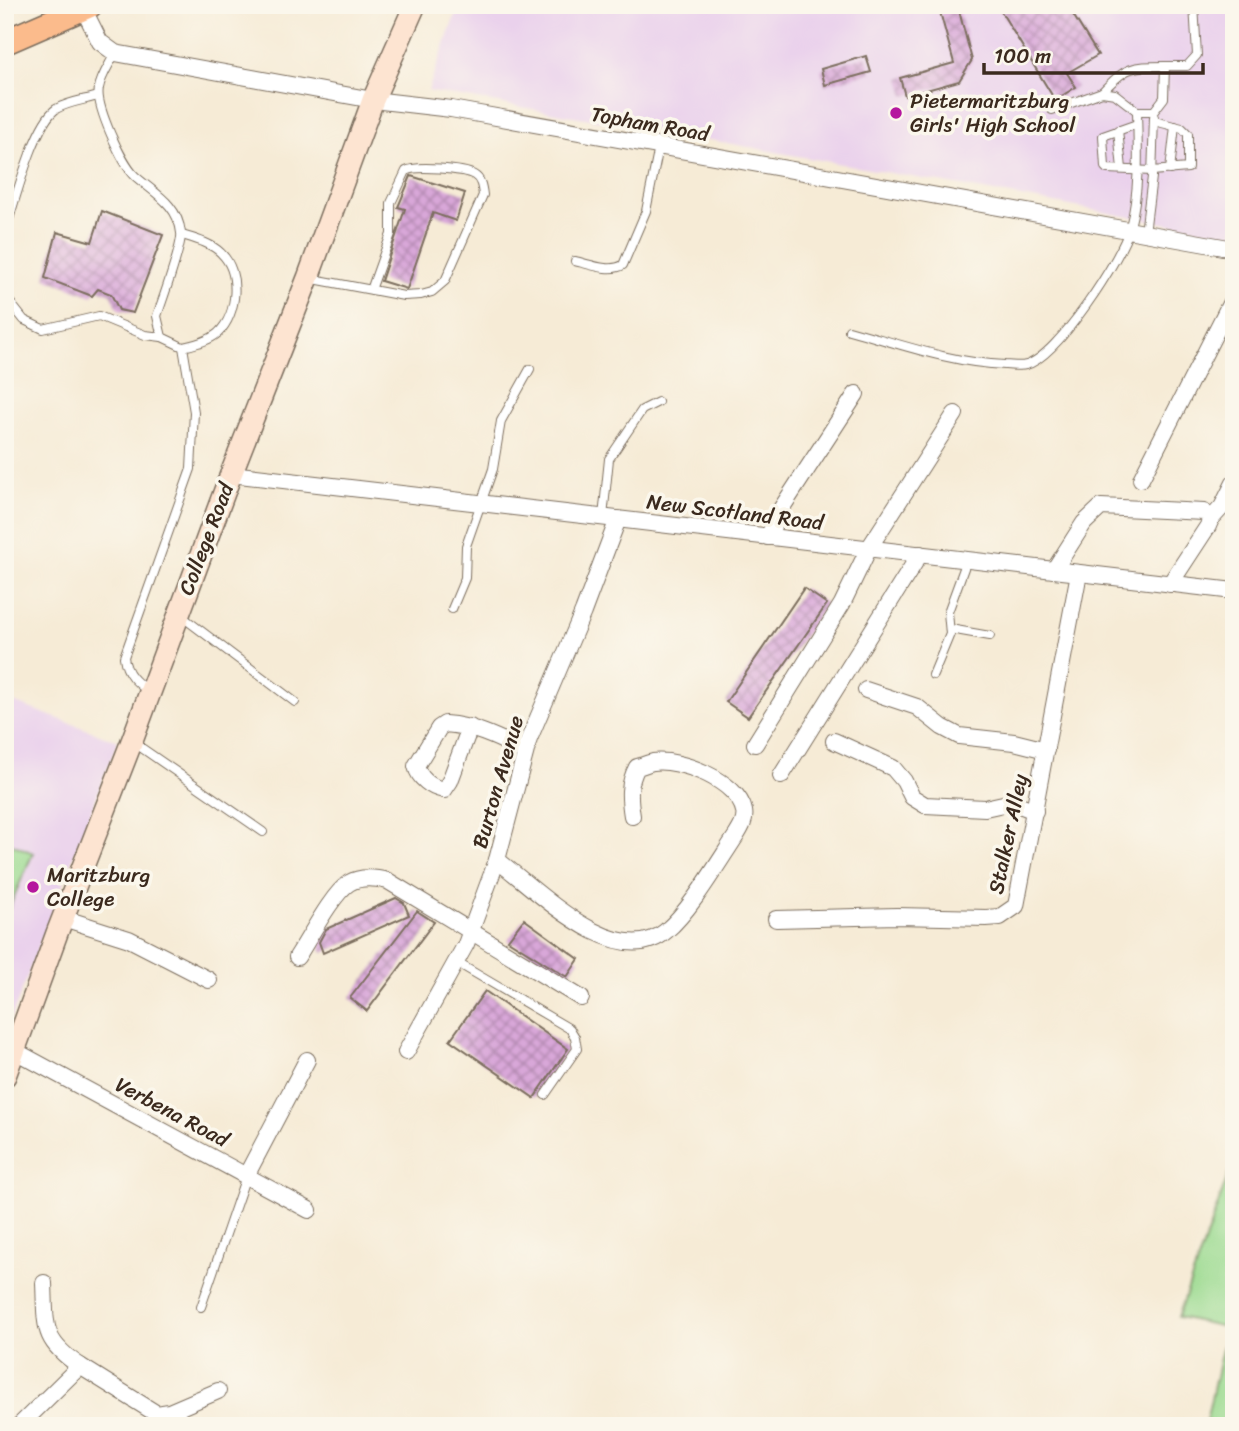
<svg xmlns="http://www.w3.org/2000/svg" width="1239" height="1431" font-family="Sriracha,sans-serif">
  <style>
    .built { fill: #ead1ec }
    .grass { fill: #9bda90; stroke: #6b8257; stroke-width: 2 }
    .building { fill: url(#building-cross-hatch) }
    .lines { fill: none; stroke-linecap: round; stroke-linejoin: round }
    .lane-casing { stroke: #7c6e5e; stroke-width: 10 }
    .street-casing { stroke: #7c6e5e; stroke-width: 18 }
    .secondary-casing { stroke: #7c6e5e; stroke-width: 24 }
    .primary-casing { stroke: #7c6e5e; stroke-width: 27 }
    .lane { stroke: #fff; stroke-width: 8 }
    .street { stroke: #fff; stroke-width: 16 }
    .secondary { stroke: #fde4d1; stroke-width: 21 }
    .primary { stroke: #fbbb8c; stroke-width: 24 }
    .poi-dot { fill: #b5179e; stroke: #fbf7ec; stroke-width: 2.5 }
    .labels { text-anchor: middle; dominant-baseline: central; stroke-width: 7; stroke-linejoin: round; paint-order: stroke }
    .poi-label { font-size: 21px; fill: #3b2a1e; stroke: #fbf7ec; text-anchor: start }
    .street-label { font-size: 21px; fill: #3b2a1e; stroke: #fbf7ec }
  </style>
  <defs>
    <pattern id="building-cross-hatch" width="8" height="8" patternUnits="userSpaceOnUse" patternTransform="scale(1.75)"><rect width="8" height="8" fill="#d9a7d9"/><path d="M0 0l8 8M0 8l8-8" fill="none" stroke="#b188af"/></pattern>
  </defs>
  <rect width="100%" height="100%" fill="#fbf7ec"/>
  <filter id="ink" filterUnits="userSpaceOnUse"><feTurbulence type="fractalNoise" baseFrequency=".0143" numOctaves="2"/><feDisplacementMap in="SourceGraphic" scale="14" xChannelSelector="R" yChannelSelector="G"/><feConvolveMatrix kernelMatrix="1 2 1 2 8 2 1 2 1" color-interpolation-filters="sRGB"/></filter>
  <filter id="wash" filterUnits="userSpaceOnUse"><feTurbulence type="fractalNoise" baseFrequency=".00686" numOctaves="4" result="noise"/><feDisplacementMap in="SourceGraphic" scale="28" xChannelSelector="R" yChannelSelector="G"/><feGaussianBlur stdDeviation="1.57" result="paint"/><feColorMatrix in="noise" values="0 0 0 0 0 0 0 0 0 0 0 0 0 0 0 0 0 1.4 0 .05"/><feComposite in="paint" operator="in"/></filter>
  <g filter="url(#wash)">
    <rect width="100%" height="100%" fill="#f6ebd6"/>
    <g class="built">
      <polygon points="459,5 1234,5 1234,236 689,136 428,91"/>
      <polygon points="5,699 118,741 5,1034"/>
    </g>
    <g class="grass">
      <polygon points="5,841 33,853 5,917"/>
      <polygon points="1234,1159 1234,1329 1178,1317"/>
      <polygon points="1223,1345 1234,1347 1234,1426 1205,1426"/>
    </g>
    <g id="blocks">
      <g class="building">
        <polygon points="997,5 1067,5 1098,55 1067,73 1076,87 1055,100"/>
        <polygon points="958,7 972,60 959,81 905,96 900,78 954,63 940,12"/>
        <polygon points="866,56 871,72 825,85 821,69"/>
        <polygon points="411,176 465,193 456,221 433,213 407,289 381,281 405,209 398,207"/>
        <polygon points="102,211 163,235 133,313 119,310 111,294 98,289 92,296 45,278 57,232 92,242"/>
        <polygon points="804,588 827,604 748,717 726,702"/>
        <polygon points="396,898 404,903 409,915 323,953 319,942 326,929"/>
        <polygon points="417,911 434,922 367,1011 350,998"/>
        <polygon points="524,919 579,959 567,977 508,940"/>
        <polygon points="485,991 568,1049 534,1098 450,1040"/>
      </g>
    </g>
  </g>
  <g filter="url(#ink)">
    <use href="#blocks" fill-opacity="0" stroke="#7c6e5e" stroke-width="2"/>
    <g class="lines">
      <defs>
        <g id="lane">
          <path d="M115 53C110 64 101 76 99 88 95 105 122 164 135 176 154 193 178 204 181 233 183 244 162 301 157 316L162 337 183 347 194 412 191 469 124 657C126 674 136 682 149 692"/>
          <path d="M1102 92C1126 67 1130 66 1165 66"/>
          <polyline points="1052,110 1102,92 1115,94 1137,111 1154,111 1164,98 1165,66 1187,66 1197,55 1194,5"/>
          <polyline points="1137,124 1103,136 1105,167 1107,169 1152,171 1188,168 1188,134 1182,128 1154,121"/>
          <polyline points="1118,130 1122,169"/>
          <polyline points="1170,170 1175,126"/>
          <path d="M5 232C14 205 34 124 56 109 68 102 85 100 98 96"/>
          <polyline points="1145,233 1152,177 1154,117"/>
          <path d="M182 235C195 239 211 243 221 253 241 272 238 314 218 333 209 341 195 344 183 347"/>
          <path d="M575 261C589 264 610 273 623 265L646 211 659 147"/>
          <path d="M308 278 404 296 421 295 432 292 445 281 483 195C482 187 481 179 474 175 464 169 415 165 406 171L391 203V234L371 290"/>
          <polyline points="5,296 24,320 43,329 99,316 145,335 162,337"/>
          <path d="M849 330C900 344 952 363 1005 365 1011 365 1020 367 1026 365 1057 357 1122 258 1130 227 1140 189 1138 151 1137 111"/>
          <polyline points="603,517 609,459 642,410 658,402"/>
          <polyline points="452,609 465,578 466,546 493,469 501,421 530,369"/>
          <polyline points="180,615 295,702"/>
          <polyline points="950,629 990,636"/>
          <polyline points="933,675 950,634 948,612 967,560"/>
          <polyline points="133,742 263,832"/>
          <polyline points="456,962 570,1029 575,1037 577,1049 545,1095"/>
          <polyline points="201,1307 246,1176"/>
        </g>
        <g id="street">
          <polyline points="83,8 100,42 115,53 373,100 451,109 1234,249"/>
          <polyline points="231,474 1234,591"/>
          <polyline points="1141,479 1234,296"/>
          <polyline points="1211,519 1222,507 1234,483"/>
          <polyline points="768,537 781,509 856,394"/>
          <polyline points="1054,570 1084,523 1101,507 1204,512 1211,519 1208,526 1170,584"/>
          <polyline points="866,690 917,707 942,727 959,736 1014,742 1046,750"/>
          <path d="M470 727 450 781 444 790C431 788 419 778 416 766L439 728 445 724C475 726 498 738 525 751"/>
          <polyline points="834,741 893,768 904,781 912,797 925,805 985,808 1012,802 1035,811"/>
          <polyline points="755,744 842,604 869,548 955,414"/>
          <polyline points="781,776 920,554"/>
          <path d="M497 860C536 889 617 973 666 931 690 911 718 863 736 836 741 828 746 820 744 811 738 781 680 758 653 762 648 763 642 766 637 767 628 784 629 797 632 816"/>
          <polyline points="63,918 129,939 209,980"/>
          <polyline points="776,919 897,916 986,918 1000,917 1016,906 1079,573"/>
          <path d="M297 957C309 939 332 894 349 883 361 876 376 878 388 881L581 998"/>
          <polyline points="15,1051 309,1210"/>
          <polyline points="406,1052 466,944 497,860 529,739 583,612 618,519"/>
          <polyline points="246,1176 307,1060"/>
          <path d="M44 1283C46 1326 41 1340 80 1366"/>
          <polyline points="19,1426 80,1366 157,1414 169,1412 218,1391"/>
        </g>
        <polyline id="secondary" points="5,1076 57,933 132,741 231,474 308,278 373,100 415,5"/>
        <polyline id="primary" points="5,42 90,5"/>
      </defs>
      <use href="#lane" class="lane-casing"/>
      <use href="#street" class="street-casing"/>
      <use href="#secondary" class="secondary-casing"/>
      <use href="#primary" class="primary-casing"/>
      <use href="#lane" class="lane"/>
      <use href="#street" class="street"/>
      <use href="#secondary" class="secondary"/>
      <use href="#primary" class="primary"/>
    </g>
  </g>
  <g class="poi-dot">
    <circle cx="896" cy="113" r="7"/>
    <circle cx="33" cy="887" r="7"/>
  </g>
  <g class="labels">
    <g class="poi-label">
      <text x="910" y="101">Pietermaritzburg<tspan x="910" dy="24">Girls' High School</tspan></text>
      <text x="47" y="875">Maritzburg<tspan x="47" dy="24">College</tspan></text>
    </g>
    <g class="street-label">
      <text transform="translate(650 124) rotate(10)">Topham Road</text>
      <text transform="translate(735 512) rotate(7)">New Scotland Road</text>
      <text transform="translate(206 539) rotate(-69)">College Road</text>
      <text transform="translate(498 782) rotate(-74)">Burton Avenue</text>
      <text transform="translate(1008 834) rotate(-78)">Stalker Alley</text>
      <text transform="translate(172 1112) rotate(28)">Verbena Road</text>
    </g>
  </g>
  <rect width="1239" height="1431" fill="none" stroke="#fbf7ec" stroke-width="28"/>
  <path d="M984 63v10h219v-10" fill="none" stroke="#3b2a1e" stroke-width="3.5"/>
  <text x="994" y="63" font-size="21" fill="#3b2a1e" stroke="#fbf7ec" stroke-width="5" paint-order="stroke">100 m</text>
</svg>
